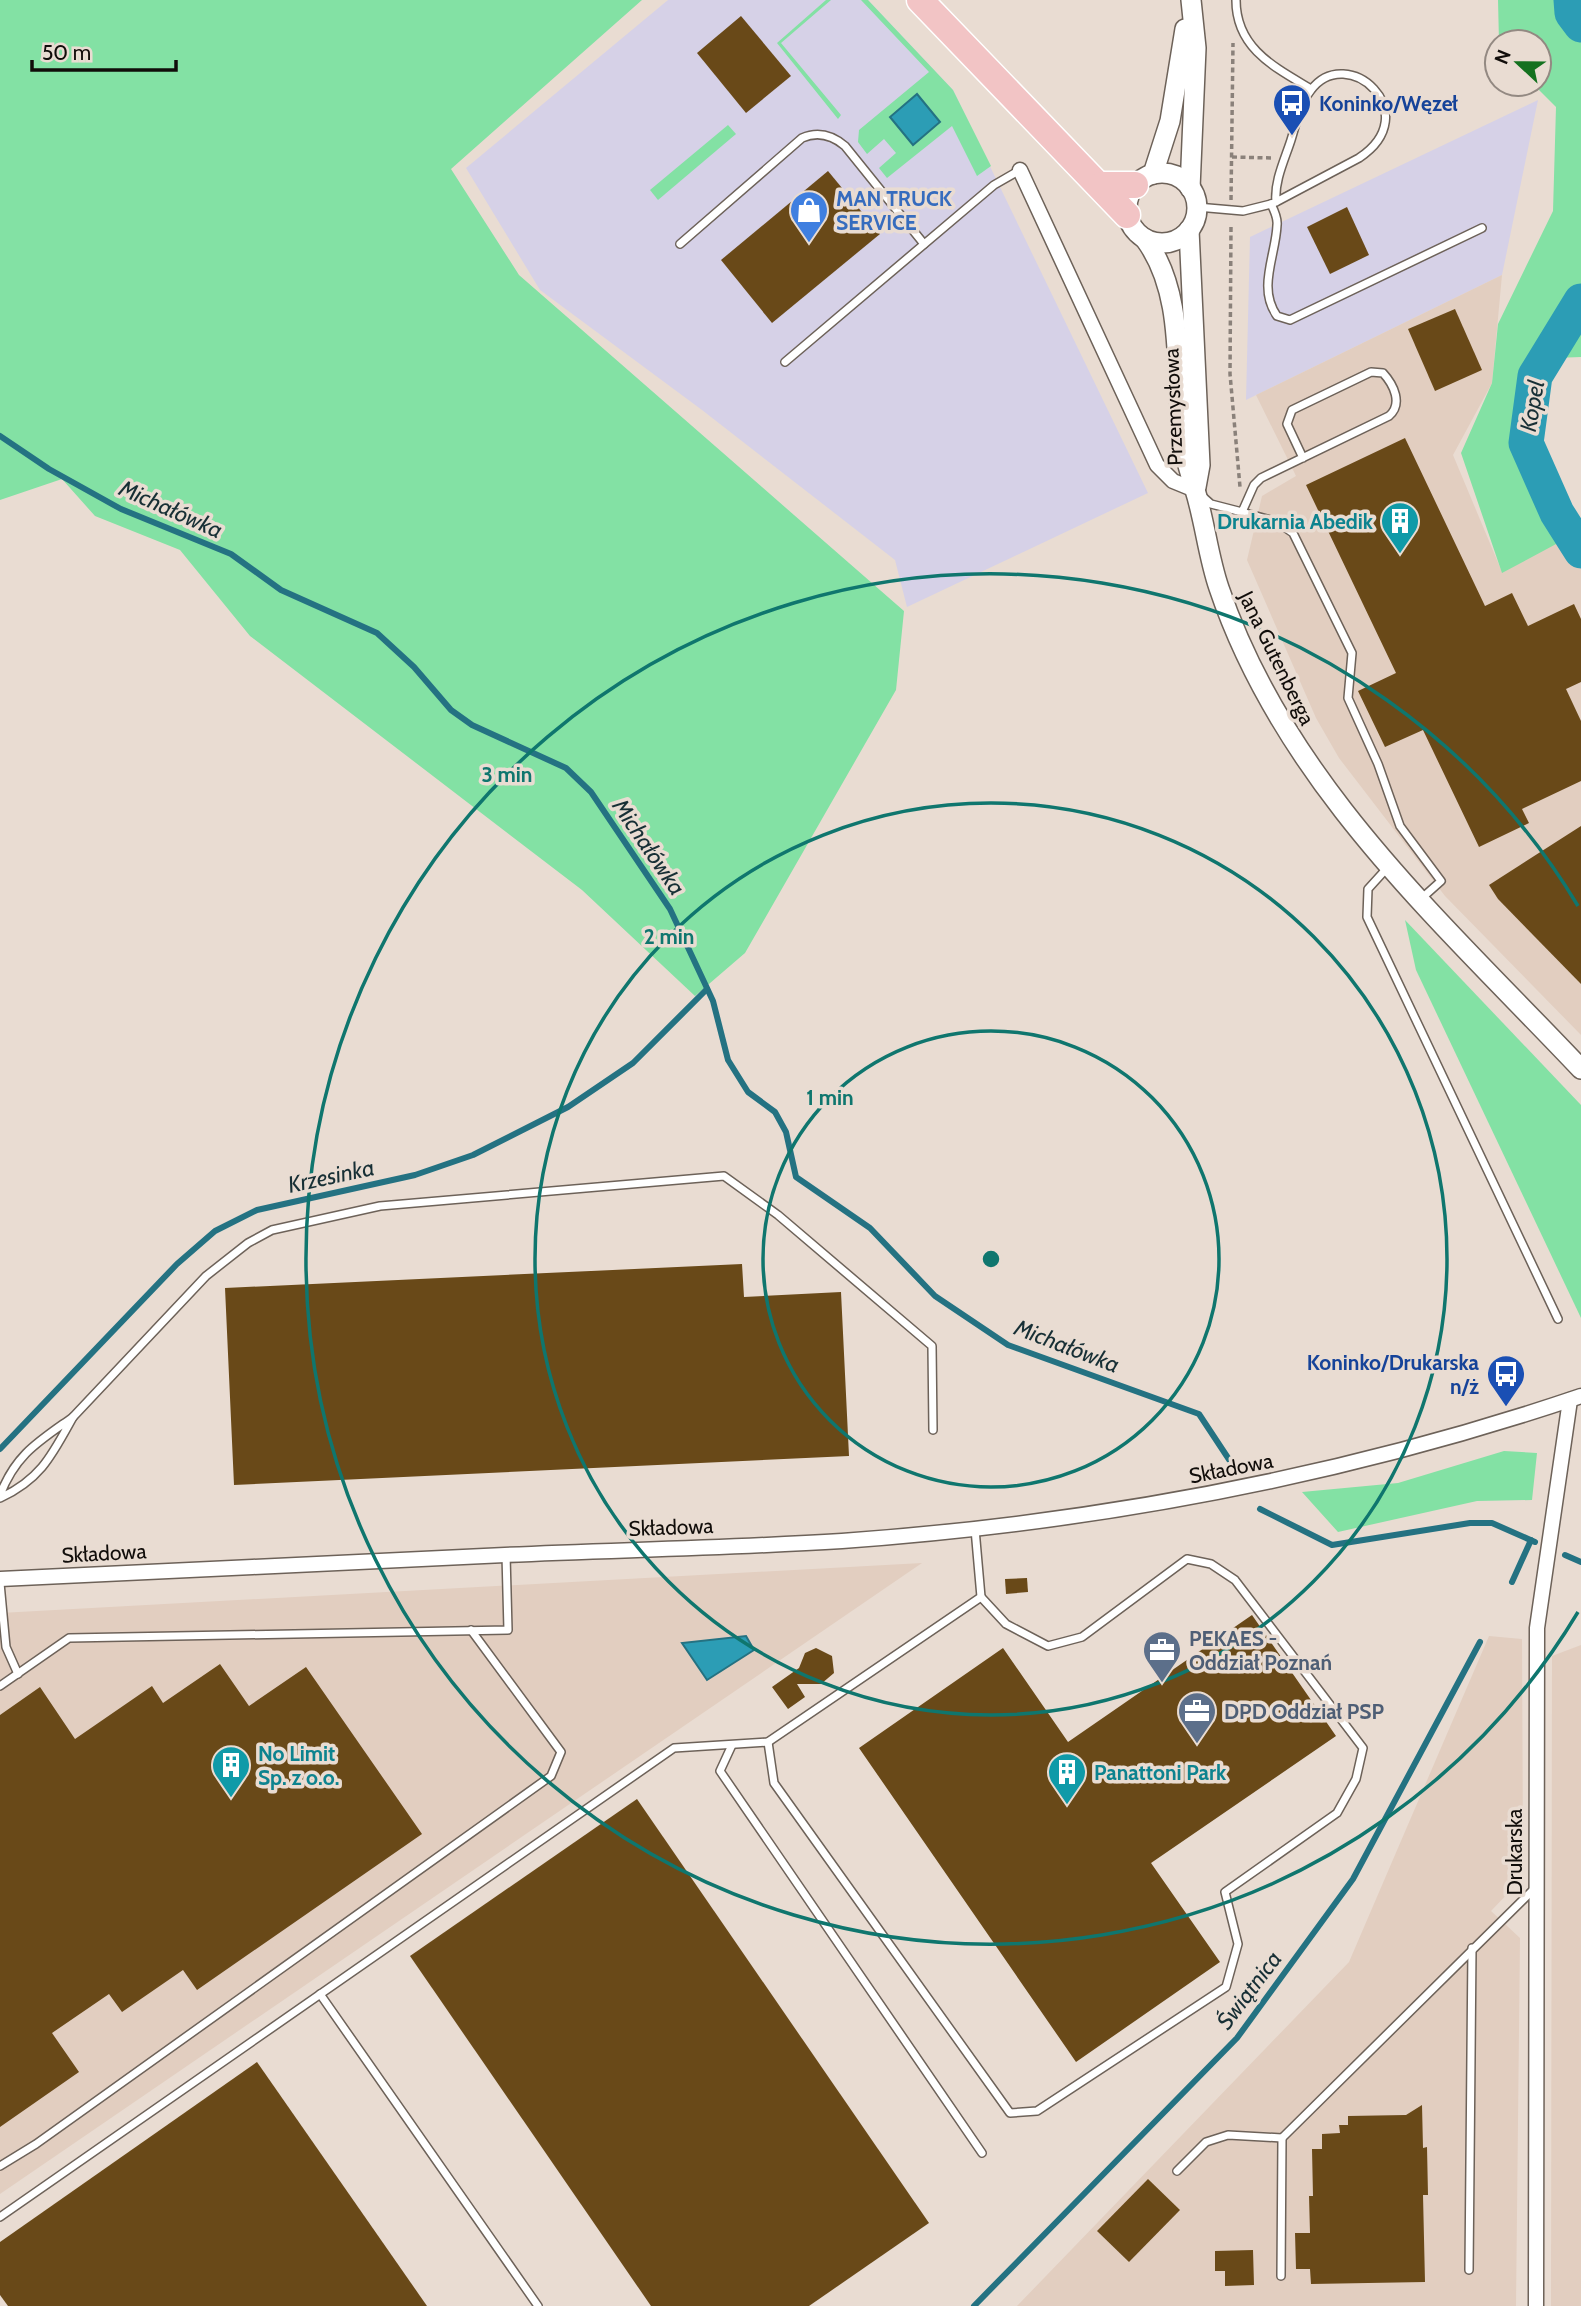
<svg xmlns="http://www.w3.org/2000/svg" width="1581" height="2306" font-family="Cabin,sans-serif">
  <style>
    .commercial { fill: #d6d1e7 }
    .built { fill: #e2cec0 }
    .green { fill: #83e1a4 }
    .water { fill: #2c9db5; stroke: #247282; stroke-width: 2 }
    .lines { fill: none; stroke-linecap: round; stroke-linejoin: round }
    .stream { stroke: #247282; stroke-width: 6 }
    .river { stroke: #2c9db5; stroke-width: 35 }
    .building { fill: #694918 }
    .service-casing { stroke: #6d6259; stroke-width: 10 }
    .minor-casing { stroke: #6d6259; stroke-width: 17 }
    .tertiary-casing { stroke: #6d6259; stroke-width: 22 }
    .motorway-casing { stroke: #fff; stroke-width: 29 }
    .path { stroke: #8a817a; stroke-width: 3.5; stroke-dasharray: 5 3.5; stroke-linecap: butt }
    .service { stroke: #fff; stroke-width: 7 }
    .minor { stroke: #fff; stroke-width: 14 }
    .tertiary { stroke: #fff; stroke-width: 19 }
    .motorway { stroke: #f2c4c5; stroke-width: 26 }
    .ring { fill: none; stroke: #0f766e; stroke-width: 3.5 }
    .labels { text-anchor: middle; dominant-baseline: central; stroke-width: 7; stroke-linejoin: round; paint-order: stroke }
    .transit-label { font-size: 21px; font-weight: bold; fill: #164399; stroke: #e9dcd2; text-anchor: start }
    .shop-label { font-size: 21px; font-weight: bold; fill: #366cbe; stroke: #e9dcd2; text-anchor: start }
    .street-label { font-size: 21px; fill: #110d0a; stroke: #e9dcd2 }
    .culture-label { font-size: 21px; font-weight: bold; fill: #0d838f; stroke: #e9dcd2; text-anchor: start }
    .service-label { font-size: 21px; font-weight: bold; fill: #4e5e75; stroke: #e9dcd2; text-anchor: start }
    .water-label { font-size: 23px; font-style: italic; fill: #172f35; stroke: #e9dcd2 }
    .centre { fill: #0f766e; stroke: #e9dcd2; stroke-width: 3.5 }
    .ring-label { font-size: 21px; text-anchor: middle; font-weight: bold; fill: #0f766e; stroke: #e9dcd2; stroke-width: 7; stroke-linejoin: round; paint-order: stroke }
  </style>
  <rect width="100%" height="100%" fill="#e9dcd2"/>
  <g class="commercial">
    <polygon points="668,0 868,0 953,90 1148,493 907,607 895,560 702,410 540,290 466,168"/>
    <polygon points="1538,100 1502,275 1246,400 1250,237"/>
  </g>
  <g class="built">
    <polygon points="1502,275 1492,383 1453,455 1502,572 1566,538 1581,568 1581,1035 1445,896 1339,758 1316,718 1247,560 1262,496 1296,476 1256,395"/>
    <polygon points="922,1563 0,2194 0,1613"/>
    <polygon points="1489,1636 1522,1639 1523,1858 1521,1873 1513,1888 1491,1911 1520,1938 1516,2306 1017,2306 1349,1962"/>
    <polygon points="1581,1645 1581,2306 1551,2306 1552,1656"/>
  </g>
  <g class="green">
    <polygon points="0,0 642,0 451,169 519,275 904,611 896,690 745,953 695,996 582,890 250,636 180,550 95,516 62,479 0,500"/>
    <polygon points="826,0 831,0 781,43 841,115 838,119 777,43"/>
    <polygon points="861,0 868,0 953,90 991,166 977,176 952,126 887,178 879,168 896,153 884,139 867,154 858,142 859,130 929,72"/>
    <polygon points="1498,0 1581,0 1581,357 1528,359 1519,430 1531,489 1558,543 1502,573 1461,453 1492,383 1498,324 1553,211 1556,107 1533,84 1539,84 1539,42 1499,42"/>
    <polygon points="728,125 736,134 658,200 650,190"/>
    <polygon points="1405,920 1581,1105 1581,1318 1416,970"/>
    <polygon points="1504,1451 1537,1453 1532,1500 1477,1501 1338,1532 1302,1492 1398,1483"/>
  </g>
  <g class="water">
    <polygon points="917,94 940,122 913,145 890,117"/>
    <polygon points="746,1636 754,1650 707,1680 682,1643"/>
  </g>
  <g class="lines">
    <g class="stream">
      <polyline points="0,436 49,469 121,509 231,554 281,590 377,633 414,667 451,710 472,725 566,768 591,792 670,909 713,1001 728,1060 748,1092 775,1112 786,1132 796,1177 870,1228 935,1296 1008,1345 1199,1414 1232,1464"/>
      <polyline points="0,1449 177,1264 215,1231 257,1210 415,1175 473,1155 568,1107 633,1063 707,989"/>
      <polyline points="1260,1509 1332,1545 1470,1523 1492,1523 1535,1542"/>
      <polyline points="1565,1555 1581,1562"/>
      <polyline points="1512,1582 1531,1540"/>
      <polyline points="974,2306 1237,2038 1353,1879 1480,1642"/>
    </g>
    <g class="river">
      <polyline points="1571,0 1572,13 1581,25"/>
      <polyline points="1581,301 1535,376 1526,443 1557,513 1581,551"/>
    </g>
  </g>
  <g class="building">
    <polygon points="741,16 791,76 746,113 697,53"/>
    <polygon points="828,171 880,234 772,323 721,260"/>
    <polygon points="1347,207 1369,255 1330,274 1307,227"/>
    <polygon points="1455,309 1482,370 1435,391 1408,329"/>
    <polygon points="1405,438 1485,606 1512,593 1528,626 1574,604 1581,619 1581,682 1566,689 1581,721 1581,781 1522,809 1529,823 1479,847 1423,730 1385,747 1358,691 1396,673 1306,485"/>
    <polygon points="1581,826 1581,984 1498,899 1489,885"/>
    <polygon points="742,1264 744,1297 841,1292 849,1456 234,1485 225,1288"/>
    <polygon points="1027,1578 1028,1592 1006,1594 1005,1579"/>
    <polygon points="1252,1615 1336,1736 1151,1863 1220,1962 1076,2062 859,1748 1003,1648 1068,1742"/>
    <polygon points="816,1648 832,1656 834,1673 821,1684 797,1684 805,1697 788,1709 772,1687 799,1668 805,1653"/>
    <polygon points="220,1664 249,1706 306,1667 422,1834 197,1990 183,1970 122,2012 109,1994 52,2033 79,2072 0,2127 0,1715 40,1687 75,1739 152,1686 163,1703"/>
    <polygon points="637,1799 929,2223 809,2306 651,2306 410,1956"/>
    <polygon points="257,2062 427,2306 8,2306 0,2295 0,2242"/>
    <polygon points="1422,2105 1423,2148 1427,2147 1428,2195 1423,2195 1425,2282 1311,2284 1310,2269 1296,2269 1295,2233 1310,2233 1309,2196 1313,2196 1312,2149 1322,2149 1322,2134 1340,2133 1339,2125 1348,2125 1348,2116 1406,2115"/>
    <polygon points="1148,2179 1180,2210 1129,2262 1097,2231"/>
    <polygon points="1253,2250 1254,2285 1225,2286 1225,2271 1215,2271 1215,2251"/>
  </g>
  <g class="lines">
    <defs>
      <g id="service">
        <path d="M1236 0C1236 48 1274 67 1311 89"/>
        <path d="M1271 204C1274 210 1278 218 1277 225 1276 255 1257 288 1277 316L1290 320 1482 228"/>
        <path d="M1197 207 1243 211 1271 204 1276 202 1359 158C1427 113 1347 42 1311 90 1300 104 1296 124 1291 140 1285 159 1274 181 1276 202"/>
        <path d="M680 244 802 138C818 131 832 135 845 146L924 244"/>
        <polyline points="785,362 994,185 1020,170"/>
        <path d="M1201 495 1211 504 1242 512 1254 485 1261 478 1389 416C1403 404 1394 385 1383 373L1371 372 1292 410 1287 424 1303 458"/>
        <polyline points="1242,512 1277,522 1293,533 1352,653 1348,698 1378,764 1400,826 1441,881 1422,898"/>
        <polyline points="1388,867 1368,889 1367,917 1558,1319"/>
        <polyline points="73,1417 206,1276 248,1243 272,1230 380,1206 724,1176 778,1215 932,1346 933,1430"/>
        <path d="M0 1495C16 1454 38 1442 73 1417 52 1455 41 1479 0 1498"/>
        <polyline points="0,1583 6,1647 18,1674"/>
        <polyline points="0,1686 69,1638 508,1630 506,1555"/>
        <polyline points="768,1742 774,1783 1010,2113 1037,2111 1226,1987 1238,1944 1225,1892 1337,1813 1356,1779 1363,1748 1235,1580 1211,1564 1187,1559 1082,1637 1048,1646 1006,1624 981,1597"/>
        <polyline points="732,1745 720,1771 982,2153"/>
        <polyline points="320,1994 538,2306"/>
        <polyline points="0,2166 36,2144 551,1776 561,1752 471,1630"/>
        <polyline points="1177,2171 1206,2142 1228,2135 1282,2138 1535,1888"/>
        <polyline points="0,2217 674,1748 768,1742 981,1597 975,1529"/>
        <polyline points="1469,2270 1472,1948"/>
        <polyline points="1281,2276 1282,2138"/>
      </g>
      <g id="minor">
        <polyline points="1020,170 1157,465 1173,481 1195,490"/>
        <path d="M0 1579C168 1571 337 1563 505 1555 618 1550 730 1548 842 1541 1094 1523 1342 1477 1581 1396"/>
        <polyline points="1536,2306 1537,1628 1570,1400"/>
      </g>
      <g id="tertiary">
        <circle cx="1162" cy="208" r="35"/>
        <polyline points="1153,174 1170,121 1185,29"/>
        <polyline points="1190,188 1196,48 1191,0"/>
        <polyline points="1189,230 1200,465 1196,487"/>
        <path d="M1145 239C1187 296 1174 377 1183 444 1186 461 1191 475 1195 490 1205 522 1208 556 1219 588 1285 784 1443 923 1581 1069"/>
      </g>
      <g id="motorway">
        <polyline points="920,0 1127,215"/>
        <polyline points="1101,185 1135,185"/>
      </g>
    </defs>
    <use href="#service" class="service-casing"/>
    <use href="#minor" class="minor-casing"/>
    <use href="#tertiary" class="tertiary-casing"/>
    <use href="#motorway" class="motorway-casing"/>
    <g class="path">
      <polyline points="1232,157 1272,158"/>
      <polyline points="1231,200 1233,43"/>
      <polyline points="1231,227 1230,374 1240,487"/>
    </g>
    <use href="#service" class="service"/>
    <use href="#minor" class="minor"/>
    <use href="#tertiary" class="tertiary"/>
    <use href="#motorway" class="motorway"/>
  </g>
  <g class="ring">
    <circle cx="991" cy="1259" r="228"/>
    <circle cx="991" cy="1259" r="456"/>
    <path d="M1578 1612A685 685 0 1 1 1578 906"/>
  </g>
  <defs>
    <symbol id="bus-pin" viewBox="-11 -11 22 30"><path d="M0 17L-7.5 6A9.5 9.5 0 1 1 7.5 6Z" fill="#1a4fb4" stroke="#e9dcd2"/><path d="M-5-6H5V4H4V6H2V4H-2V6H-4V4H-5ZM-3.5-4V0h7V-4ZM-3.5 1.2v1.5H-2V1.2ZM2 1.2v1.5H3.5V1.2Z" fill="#fff"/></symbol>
    <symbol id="shop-pin" viewBox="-11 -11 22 30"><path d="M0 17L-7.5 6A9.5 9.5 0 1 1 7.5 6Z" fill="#3f7fe0" stroke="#e9dcd2"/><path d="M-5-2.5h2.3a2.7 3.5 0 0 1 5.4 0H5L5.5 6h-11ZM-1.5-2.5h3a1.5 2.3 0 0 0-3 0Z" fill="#fff"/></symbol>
    <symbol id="building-pin" viewBox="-11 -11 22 30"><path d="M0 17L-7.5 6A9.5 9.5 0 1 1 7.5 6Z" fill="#0f9aa8" stroke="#e9dcd2"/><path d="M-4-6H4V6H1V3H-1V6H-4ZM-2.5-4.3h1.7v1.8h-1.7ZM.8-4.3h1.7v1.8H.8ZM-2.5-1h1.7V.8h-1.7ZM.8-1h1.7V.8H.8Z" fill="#fff"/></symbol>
    <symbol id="office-pin" viewBox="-11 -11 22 30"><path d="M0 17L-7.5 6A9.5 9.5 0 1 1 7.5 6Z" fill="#5c6f8a" stroke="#e9dcd2"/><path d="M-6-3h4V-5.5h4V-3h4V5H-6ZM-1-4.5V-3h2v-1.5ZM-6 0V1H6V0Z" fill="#fff"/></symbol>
  </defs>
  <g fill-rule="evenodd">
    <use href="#bus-pin" x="1270" y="81" width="44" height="60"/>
    <use href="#shop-pin" x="787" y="188" width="44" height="60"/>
    <use href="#building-pin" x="1378" y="499" width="44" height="60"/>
    <use href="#bus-pin" x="1484" y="1352" width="44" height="60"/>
    <use href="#office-pin" x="1140" y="1628" width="44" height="60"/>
    <use href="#office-pin" x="1175" y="1689" width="44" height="60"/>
    <use href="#building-pin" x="209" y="1743" width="44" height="60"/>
    <use href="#building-pin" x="1045" y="1750" width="44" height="60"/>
  </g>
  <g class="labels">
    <g class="transit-label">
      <text x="1319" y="103">Koninko/Węzeł</text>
      <text x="1479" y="1362" text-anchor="end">Koninko/Drukarska<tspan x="1479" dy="24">n/ż</tspan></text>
    </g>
    <g class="shop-label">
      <text x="836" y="198">MAN TRUCK<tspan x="836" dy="24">SERVICE</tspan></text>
    </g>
    <g class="street-label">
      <text transform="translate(1173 407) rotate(-92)">Przemysłowa</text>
      <text transform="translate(1277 658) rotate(64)">Jana Gutenberga</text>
      <text transform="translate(1231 1468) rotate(-11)">Składowa</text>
      <text transform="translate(671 1527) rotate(-2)">Składowa</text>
      <text transform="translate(104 1553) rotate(-3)">Składowa</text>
      <text transform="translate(1514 1852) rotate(-90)">Drukarska</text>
    </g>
    <g class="culture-label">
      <text x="1373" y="521" text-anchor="end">Drukarnia Abedik</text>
      <text x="258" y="1753">No Limit<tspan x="258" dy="24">Sp. z o.o.</tspan></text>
      <text x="1094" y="1772">Panattoni Park</text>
    </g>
    <g class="service-label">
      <text x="1189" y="1638">PEKAES -<tspan x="1189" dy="24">Oddział Poznań</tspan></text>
      <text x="1224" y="1711">DPD Oddział PSP</text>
    </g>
    <g class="water-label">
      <text transform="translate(1532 406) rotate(-80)">Kopel</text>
      <text transform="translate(171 509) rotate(24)">Michałówka</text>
      <text transform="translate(649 847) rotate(56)">Michałówka</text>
      <text transform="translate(331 1176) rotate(-12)">Krzesinka</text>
      <text transform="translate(1067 1346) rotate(21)">Michałówka</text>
      <text transform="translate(1249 1990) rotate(-53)">Świątnica</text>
    </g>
  </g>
  <circle cx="991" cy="1259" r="10" class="centre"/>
  <g class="ring-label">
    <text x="507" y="782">3 min</text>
    <text x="669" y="944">2 min</text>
    <text x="830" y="1105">1 min</text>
  </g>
  <g transform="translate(1518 63) rotate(292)"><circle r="33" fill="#e9dcd2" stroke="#938982" stroke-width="2"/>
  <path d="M0-5L12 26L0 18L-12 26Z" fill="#14711f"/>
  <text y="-10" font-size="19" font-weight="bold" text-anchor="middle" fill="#110d0a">N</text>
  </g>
  <path d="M32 60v10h144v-10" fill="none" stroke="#110d0a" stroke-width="3.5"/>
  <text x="42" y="60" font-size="21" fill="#110d0a" stroke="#e9dcd2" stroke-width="5" paint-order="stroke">50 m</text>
</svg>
